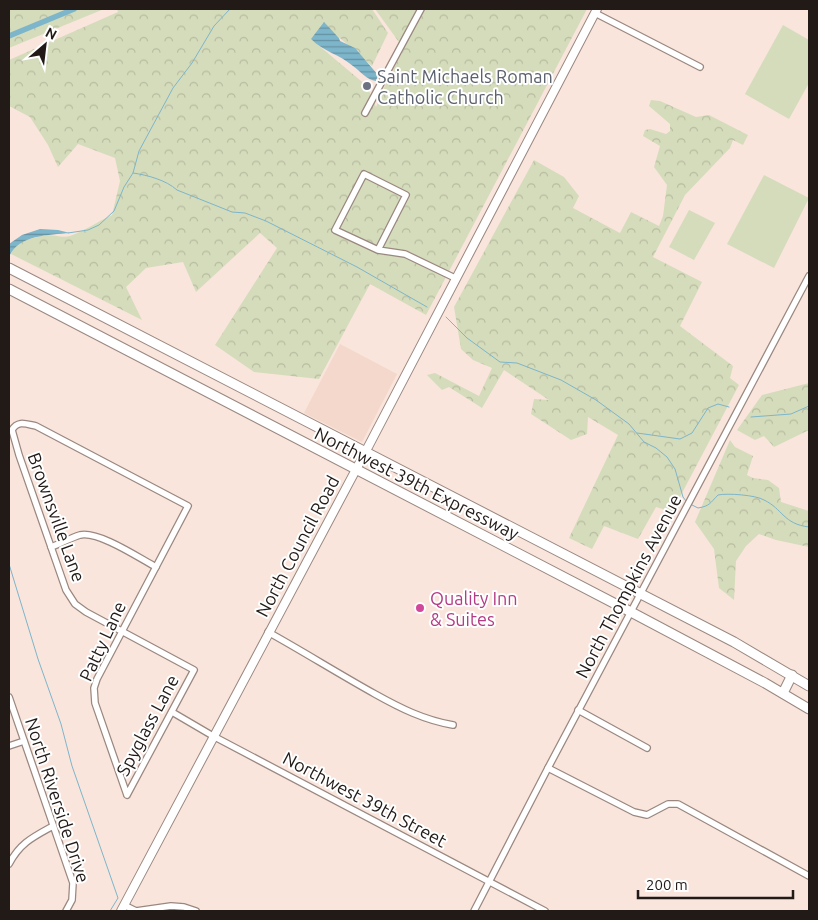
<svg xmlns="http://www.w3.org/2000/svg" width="818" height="920" font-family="Ubuntu,sans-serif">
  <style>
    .built { fill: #f3d8cb }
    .forest { fill: url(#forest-crowns) }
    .pitch { fill: #d5dcbb }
    .water { fill: url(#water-rules) }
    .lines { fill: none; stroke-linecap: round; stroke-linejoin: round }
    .stream { stroke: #7db5ca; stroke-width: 1 }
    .canal { stroke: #7db5ca; stroke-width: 5.5 }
    .minor-casing { stroke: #9a8880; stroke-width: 8 }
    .secondary-casing { stroke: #9a8880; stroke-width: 10 }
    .trunk-casing { stroke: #9a8880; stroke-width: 11 }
    .minor { stroke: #fff; stroke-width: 5.5 }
    .secondary { stroke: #fff; stroke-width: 8 }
    .trunk { stroke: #fff; stroke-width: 9 }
    .worship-dot { fill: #6b7280; stroke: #fff; stroke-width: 2 }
    .hotel-dot { fill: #d1479c; stroke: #fff; stroke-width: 2 }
    .labels { text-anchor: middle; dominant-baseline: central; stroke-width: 4; stroke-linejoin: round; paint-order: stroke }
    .worship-label { font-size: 18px; fill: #5b616d; stroke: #fff; text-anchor: start }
    .street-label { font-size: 18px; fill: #211a17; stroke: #fff }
    .hotel-label { font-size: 18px; fill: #b23c85; stroke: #fff; text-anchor: start }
  </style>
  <defs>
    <pattern id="forest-crowns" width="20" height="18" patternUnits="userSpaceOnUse" patternTransform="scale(1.25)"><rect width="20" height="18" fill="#d5dcbb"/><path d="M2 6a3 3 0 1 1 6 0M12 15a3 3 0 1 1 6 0" fill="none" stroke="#b7bca0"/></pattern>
    <pattern id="water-rules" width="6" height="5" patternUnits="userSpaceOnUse" patternTransform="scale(1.25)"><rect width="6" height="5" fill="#7db5ca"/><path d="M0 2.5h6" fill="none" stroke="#6692a3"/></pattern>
  </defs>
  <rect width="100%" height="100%" fill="#f9e5dc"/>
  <polygon class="built" points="340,344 397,374 362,442 304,413"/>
  <g class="forest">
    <polygon points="9,9 104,9 9,48"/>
    <path d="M117 9H372L388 33 372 66 333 32 311 39 367 86 376 107 387 81 404 49 375 9H587L426 315 370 284 319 379 254 372 215 345 277 248 260 233 196 292 183 262 146 268 126 287 142 320 11 254C13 241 36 237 47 235 54 235 63 238 70 236 84 231 99 221 112 215L120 181 115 158 78 144 58 167 48 145 30 117 9 106V60L118 12Z"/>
    <polygon points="651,100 660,101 696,117 709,115 748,135 743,145 733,140 730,148 685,195 653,257 702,282 680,326 733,366 730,378 739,385 672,512 656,507 638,539 604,526 592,549 569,538 618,435 588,417 587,434 571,440 531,414 534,399 549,400 504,370 482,408 449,387 442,390 427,375 435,373 479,396 492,368 473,360 461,349 454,307 534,160 564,177 579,196 573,208 620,233 631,212 659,226 663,216 667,185 654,167 660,146 643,136 645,130 650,129 666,134 670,131 670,124 649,106"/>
    <polygon points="809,383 809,430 774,447 764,436 755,440 737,430 762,395"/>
    <polygon points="730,440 735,447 753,456 747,475 753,478 768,480 779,488 781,502 809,511 809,547 776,540 759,534 746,546 736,561 734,600 719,588 714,549 695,522"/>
  </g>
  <g class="pitch">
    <polygon points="783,25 809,40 809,83 789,119 745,94"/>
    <polygon points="764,175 809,198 774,268 727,244"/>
    <polygon points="689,210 715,223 694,260 669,247"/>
  </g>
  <g class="water">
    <path d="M324 22 339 38 340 41 355 48 378 75 376 81C367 80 360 71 353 66 339 54 324 52 311 39Z"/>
    <path d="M40 229 58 230 70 233C48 235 18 235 9 257V244L22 235Z"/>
  </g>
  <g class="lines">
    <g class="stream">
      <path d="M133 173C147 175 166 180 177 190L232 212 245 213 266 221 357 267 427 307"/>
      <polyline points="68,233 88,230 99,225 114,211 124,187 133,173 139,151 173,88 192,63 214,26 230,9"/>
      <polyline points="446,317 467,338 500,362 517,363 561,380 596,400 629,424 644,442 656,448 667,457 675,469 683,497 686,501"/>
      <polyline points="751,417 791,414 809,406"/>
      <polyline points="637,433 680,439 692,433 708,408 718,404 729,407"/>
      <path d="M692 505 698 508C710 506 710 503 718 495 727 493 756 495 764 500 783 509 783 524 809 527"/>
      <polyline points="9,564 38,659 61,724 72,766 118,898 110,911"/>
    </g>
    <polyline class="canal" points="9,36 74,9"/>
    <defs>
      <g id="minor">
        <polyline points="595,13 700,67"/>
        <polyline points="365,113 421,9"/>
        <polyline points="378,250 406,195 364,174 335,230 378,250 405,254 455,278"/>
        <path d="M51 547C60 544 70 538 80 535 99 531 139 558 156 567"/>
        <path d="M268 632C304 652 339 674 375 694 400 708 424 720 453 725"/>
        <polyline points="9,697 73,883 72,900 66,911"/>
        <polyline points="578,710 647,748"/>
        <polyline points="172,712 213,736 545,911"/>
        <polyline points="9,746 24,741"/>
        <polyline points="548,768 634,812 647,815 668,804 678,804 809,876"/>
        <path d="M127 795 194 670 86 612 75 604 66 590 19 455 12 430C18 420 26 424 36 426L188 506 97 679 94 688 95 703 127 795"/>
        <path d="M9 864C20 843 33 837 53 826"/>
        <polyline points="124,905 136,911 171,906 184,907 196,911"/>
        <polyline points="474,911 548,768 809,276"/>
      </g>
      <polyline id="secondary" points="121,911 368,447 597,9"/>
      <g id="trunk">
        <polyline points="9,268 734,642 809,686"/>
        <polyline points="9,289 631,612 765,683 809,709"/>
        <polyline points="783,693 792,675"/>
      </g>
    </defs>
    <use href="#minor" class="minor-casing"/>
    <use href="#secondary" class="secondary-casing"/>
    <use href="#trunk" class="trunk-casing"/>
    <use href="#minor" class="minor"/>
    <use href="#secondary" class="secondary"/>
    <use href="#trunk" class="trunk"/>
  </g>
  <circle class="worship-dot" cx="367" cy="86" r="5"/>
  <circle class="hotel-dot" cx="420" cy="608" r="5"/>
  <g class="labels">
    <g class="worship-label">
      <text x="377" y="76">Saint Michaels Roman<tspan x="377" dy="21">Catholic Church</tspan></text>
    </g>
    <g class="street-label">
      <text transform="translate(417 483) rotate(27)">Northwest 39th Expressway</text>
      <text transform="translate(57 517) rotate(70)">Brownsville Lane</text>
      <text transform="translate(297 546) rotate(-62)">North Council Road</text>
      <text transform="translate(628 586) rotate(-62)">North Thompkins Avenue</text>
      <text transform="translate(102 641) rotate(-65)">Patty Lane</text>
      <text transform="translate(147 725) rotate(-62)">Spyglass Lane</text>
      <text transform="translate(365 799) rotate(28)">Northwest 39th Street</text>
      <text transform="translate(58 800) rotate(72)">North Riverside Drive</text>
    </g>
    <g class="hotel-label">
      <text x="430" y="598">Quality Inn<tspan x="430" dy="21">&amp; Suites</tspan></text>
    </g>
  </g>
  <rect width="818" height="920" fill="none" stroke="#211a17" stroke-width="20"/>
  <g transform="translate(45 45) rotate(28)" stroke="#ffffff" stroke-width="4" paint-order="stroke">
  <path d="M0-4L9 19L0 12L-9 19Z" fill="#211a17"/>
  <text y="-8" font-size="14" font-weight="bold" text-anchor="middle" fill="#211a17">N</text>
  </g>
  <path d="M638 890v8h155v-8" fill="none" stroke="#211a17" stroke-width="2.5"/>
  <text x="646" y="890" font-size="15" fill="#211a17" stroke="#ffffff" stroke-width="4" paint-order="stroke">200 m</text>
</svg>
